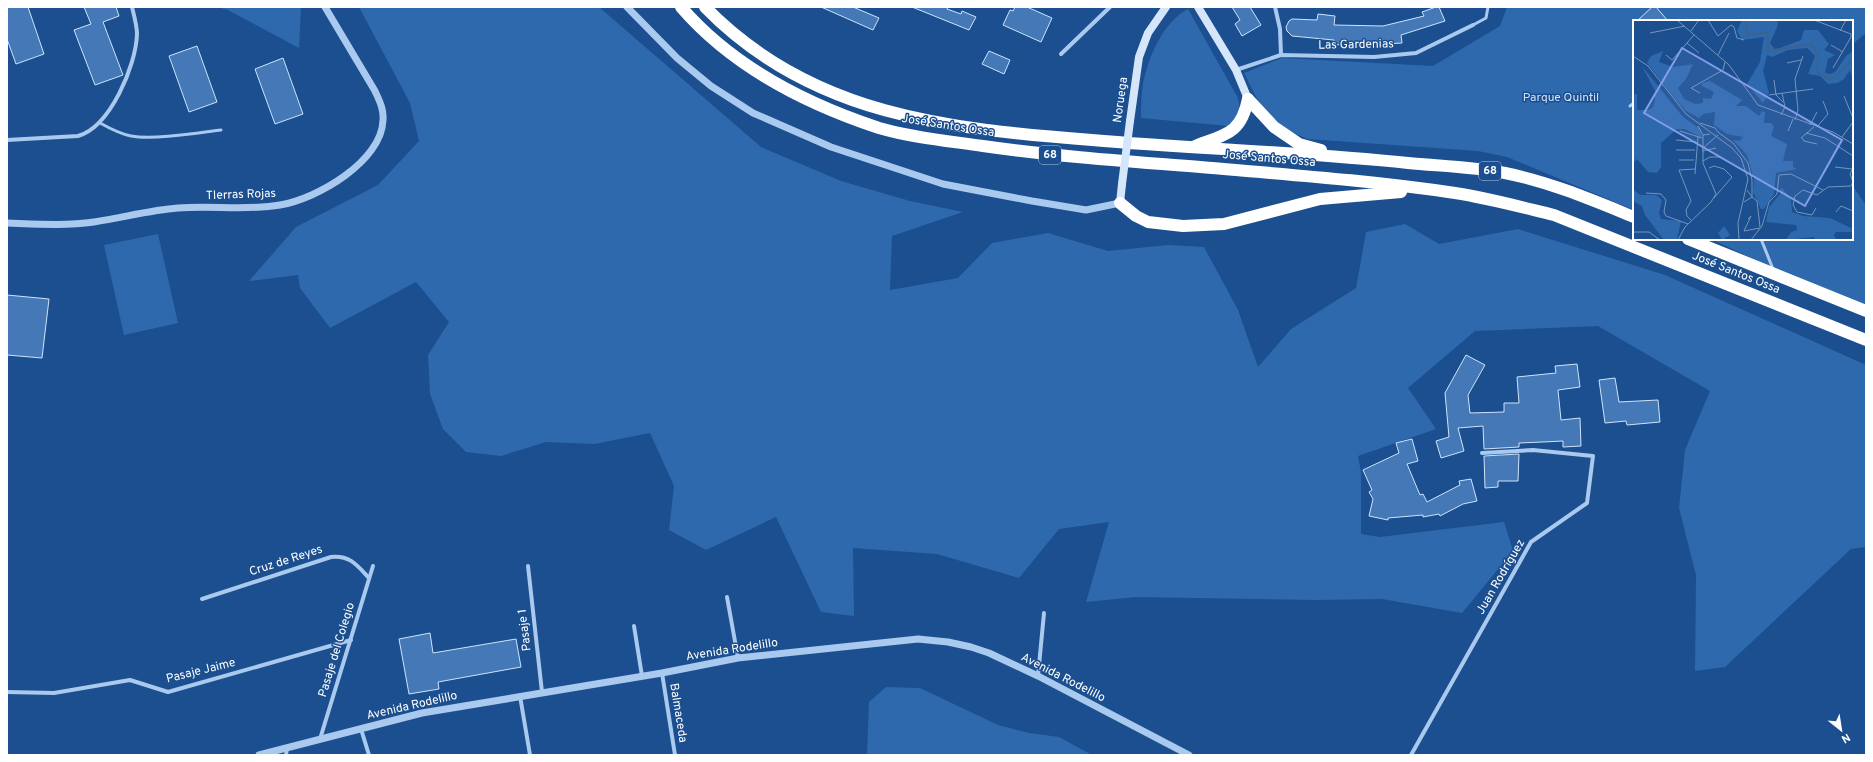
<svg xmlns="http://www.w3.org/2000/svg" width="1873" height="762" font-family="Overpass,sans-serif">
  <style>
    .green { fill: #2e69ad }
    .building { fill: #4478b7; stroke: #cfe3fa }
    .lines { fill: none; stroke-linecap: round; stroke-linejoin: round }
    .service { stroke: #a9c9ee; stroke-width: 3 }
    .minor { stroke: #a9c9ee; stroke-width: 4 }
    .tertiary { stroke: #a9c9ee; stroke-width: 7 }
    .secondary { stroke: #d6e6fa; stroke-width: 8 }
    .motorway { stroke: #fff; stroke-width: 12 }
    .secondary-bridge { stroke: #d6e6fa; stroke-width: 8 }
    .labels { text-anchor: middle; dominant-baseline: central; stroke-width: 3; stroke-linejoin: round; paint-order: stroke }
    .shield { fill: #1b4f8f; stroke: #bbcadd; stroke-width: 1 }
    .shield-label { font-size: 11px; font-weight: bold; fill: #fff }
    .street-label { font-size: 12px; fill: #fff; stroke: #1b4f8f }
    .park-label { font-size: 12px; fill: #cfe3fa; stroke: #1b4f8f }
    .inset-river { fill: none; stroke: #3c6290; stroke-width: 2 }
    .inset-road { fill: none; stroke: #7695bc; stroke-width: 1 }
    .view { fill: #839eea; fill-opacity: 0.15; stroke: #839eea; stroke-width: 2 }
    .inset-edge { fill: none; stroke: #fff; stroke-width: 2 }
  </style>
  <rect width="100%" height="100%" fill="#1b4f8f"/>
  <g class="green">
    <polygon points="217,7 301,7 299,48 228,10"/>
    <polygon points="359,7 599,7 761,147 841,181 910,201 963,212 892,236 890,290 958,278 992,243 1048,233 1108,251 1168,245 1204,247 1238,310 1258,367 1291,329 1356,288 1366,232 1405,224 1439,244 1518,229 1665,275 1866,365 1866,547 1851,549 1725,667 1695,671 1696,575 1679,508 1685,450 1710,391 1598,326 1475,331 1408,388 1436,429 1358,456 1361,472 1361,534 1380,537 1504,522 1513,551 1462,613 1382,599 1316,600 1136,597 1086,602 1109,522 1059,529 1019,578 937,554 853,548 854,616 821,612 776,517 706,550 669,530 674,486 650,433 594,444 546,442 501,456 466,452 443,429 430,394 428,355 449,322 416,282 330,328 300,288 298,275 249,281 296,227 378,185 419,141 410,103"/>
    <polygon points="1507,7 1866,7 1866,33 1855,42 1852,47 1852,21 1634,21 1634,210 1507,157 1478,151 1308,139 1274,125 1257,99 1244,73 1282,58 1433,66 1500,26"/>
    <path d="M1188 9 1238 98 1240 109 1239 119 1228 126 1141 118C1141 107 1141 95 1143 84 1148 57 1163 22 1188 9Z"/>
    <polygon points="1852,185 1866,205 1866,306 1749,257 1711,239 1852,239"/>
    <polygon points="158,234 178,323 124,335 104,245"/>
    <polygon points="886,687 920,688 998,725 1029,733 1059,737 1092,755 867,755 869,702"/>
  </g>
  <g class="building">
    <polygon points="7,7 28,7 44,54 16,64 7,39"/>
    <polygon points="84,7 116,7 119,16 103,22 123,75 95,85 74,30 91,24"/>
    <polygon points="821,7 853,7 879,18 873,30"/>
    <polygon points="912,7 948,7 947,9 961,14 962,11 976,17 969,30"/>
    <polygon points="1015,7 1027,7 1052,18 1041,42 1003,25 1010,10 1013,11"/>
    <polygon points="1232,7 1250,7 1261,25 1242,36 1235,24 1240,20"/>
    <polygon points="1436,7 1439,7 1445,21 1401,35 1402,43 1384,44 1384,42 1350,43 1349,44 1334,45 1334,40 1292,36 1287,31 1286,27 1289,21 1292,19 1317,20 1318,14 1335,16 1334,25 1383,26 1424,16 1422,12"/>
    <polygon points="1652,7 1656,7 1668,21 1637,21"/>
    <polygon points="197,46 217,102 189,112 169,56"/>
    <polygon points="989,51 1010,60 1004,74 982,64"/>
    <polygon points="283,58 303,114 275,124 255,69"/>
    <polygon points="7,295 49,299 42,358 7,355"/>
    <polygon points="1466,355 1485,365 1468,395 1470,413 1504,412 1504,403 1519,403 1517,377 1556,373 1555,366 1577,364 1580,387 1558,390 1561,420 1580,418 1581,446 1563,447 1563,441 1543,442 1519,443 1519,447 1484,449 1483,426 1458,428 1464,451 1441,458 1436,441 1449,437 1445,393"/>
    <polygon points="1615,378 1619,402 1658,400 1660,422 1627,425 1626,421 1605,423 1599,380"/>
    <polygon points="1412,439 1418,461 1407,464 1420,495 1423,494 1427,502 1460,485 1459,481 1471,479 1477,501 1463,504 1440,516 1439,514 1423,517 1423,515 1388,518 1388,520 1369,516 1373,499 1369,492 1372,490 1363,470 1399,453 1396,443"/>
    <polygon points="1519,454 1518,481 1498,481 1498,487 1485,488 1484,456"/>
    <polygon points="430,633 433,653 516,639 521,667 438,682 439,689 409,694 399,639"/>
  </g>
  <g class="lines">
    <g class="service">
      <polyline points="1473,25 1486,18 1488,7"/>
      <polyline points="1630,106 1634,103"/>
      <path d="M100 123C109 128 120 134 131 136 154 140 197 133 221 130"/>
      <polyline points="1761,239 1773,269"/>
    </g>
    <g class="minor">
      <polyline points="1275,7 1280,29 1281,55"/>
      <polyline points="1061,54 1110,7"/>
      <polyline points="1236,70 1281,55 1374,57 1416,53 1473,25"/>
      <path d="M7 140 78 136C110 127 136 66 137 34 137 26 134 15 132 7"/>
      <polyline points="528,566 542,692"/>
      <polyline points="727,597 738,658"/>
      <path d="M202 599 331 557C350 555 357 565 369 578"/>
      <polyline points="634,626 642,676"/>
      <polyline points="662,673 675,755"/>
      <polyline points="1038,676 1044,613"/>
      <polyline points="7,692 54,693 130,680 168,692 351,640"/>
      <polyline points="520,696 530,755"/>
      <polyline points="361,729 369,755"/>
      <polyline points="320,739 373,566"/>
      <polyline points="286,755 287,748"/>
      <polyline points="1411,755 1531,542 1587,503 1593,456 1533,450 1482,453"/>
    </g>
    <g class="tertiary">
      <polyline points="627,7 677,58 711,86 753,113 831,147 943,184 1032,201 1086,210 1120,203"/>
      <path d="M7 223C36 224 65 226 94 222 122 218 150 210 178 208 212 205 246 211 280 205 317 199 382 161 383 120 384 109 379 100 375 91L325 7"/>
      <polyline points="259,755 422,713 662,673 738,658 918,639 948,642 971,647 989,653 1038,676 1189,755"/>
    </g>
    <g class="secondary">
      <polyline points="1198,7 1236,70 1248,99"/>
      <polyline points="1130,121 1139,57 1148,33 1166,7"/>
      <polyline points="1120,203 1122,184"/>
    </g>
    <g class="motorway">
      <path d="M681 7C732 66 806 104 879 128 913 138 949 141 983 146 1059 157 1136 162 1212 168 1293 175 1374 181 1455 193 1488 198 1521 207 1554 215L1866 340"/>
      <path d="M705 7C811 116 950 129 1092 140 1197 149 1303 152 1408 163 1440 166 1474 167 1505 173 1550 182 1592 200 1634 217"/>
      <polyline points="1248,99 1274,127 1299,144 1321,150"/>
      <path d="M1195 146C1226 134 1241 134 1248 99"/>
      <polyline points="1120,203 1136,216 1148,222 1183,226 1224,224 1320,199 1401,192"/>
      <polyline points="1688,239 1866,311"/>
    </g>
    <polyline class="secondary-bridge" points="1122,184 1130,121"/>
  </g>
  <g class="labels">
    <g class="shield">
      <rect x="1039" y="146" width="22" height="18" rx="3"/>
      <rect x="1479" y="162" width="22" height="18" rx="3"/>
    </g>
    <g class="shield-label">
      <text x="1050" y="155">68</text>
      <text x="1490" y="171">68</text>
    </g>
    <g class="street-label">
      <text transform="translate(1356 45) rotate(-1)">Las Gardenias</text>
      <text transform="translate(1121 100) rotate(-82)">Noruega</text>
      <text transform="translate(948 126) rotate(9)">José Santos Ossa</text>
      <text transform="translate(1269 159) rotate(5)">José Santos Ossa</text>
      <text transform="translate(241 195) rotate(-2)">TIerras Rojas</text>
      <text transform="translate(1736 273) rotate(22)">José Santos Ossa</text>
      <text transform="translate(286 561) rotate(-18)">Cruz de Reyes</text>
      <text transform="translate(1501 577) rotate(-60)">Juan Rodríguez</text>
      <text transform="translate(525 630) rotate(-97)">Pasaje 1</text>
      <text transform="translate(337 650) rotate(-73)">Pasaje del Colegio</text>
      <text transform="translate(732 650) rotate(-9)">Avenida Rodelillo</text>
      <text transform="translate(201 671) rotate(-14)">Pasaje Jaime</text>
      <text transform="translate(1063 678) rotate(27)">Avenida Rodelillo</text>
      <text transform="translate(412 706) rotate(-13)">Avenida Rodelillo</text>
      <text transform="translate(678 713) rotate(81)">Balmaceda</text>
    </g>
    <g class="park-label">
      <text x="1561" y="98">Parque Quintil</text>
    </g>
  </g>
  <g transform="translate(1633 20)">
    <rect width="220" height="220" fill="#1b4f8f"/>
    <path d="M109 0H144L145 5 137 23 142 30 168 20 171 10H185L196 24 191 30 202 35 195 39 192 53 198 54 203 51 213 36 220 31V61L217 50 211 59 204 63 195 64 187 56 175 54 182 36 174 28 155 30 139 37 134 35 130 51 136 73 130 83 114 64 127 42 131 17 109 20 104 11ZM30 31 26 42 40 47 60 44 53 59 45 68 51 79 62 84 70 83V78L78 79 81 72 69 66V63L77 61 109 80 103 86H113L126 96 129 91 132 92 131 103H138L141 107 138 116 154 124 150 141H160V147L164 149 143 153 141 174 131 189H128L120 172 121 159 114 135 100 120 107 121 110 117 94 114 81 105 82 92 70 94 66 98 53 91 43 80 14 43 18 36ZM9 46 50 97 67 109 69 118 52 109H44L28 123V147L24 153 15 152 4 139 0 143V75L4 74V90H15L20 87 22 80V71ZM148 167 158 179 159 192 170 196 197 198 218 208 219 212H203L201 215 203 220H182L181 217 153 220 158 212 164 210 163 205 133 202 136 187 147 174ZM0 169 7 175H23L29 180 26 193 28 199 48 201 44 220H31L12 195 9 186 0 181ZM91 206 97 215 89 220 85 213Z" fill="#2e69ad"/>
    <path class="inset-river" d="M112 0 114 15 135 12V31L178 24 185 35 184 52 197 60 218 42 220 46"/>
    <path class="inset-road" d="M44 0 96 45 125 85 200 112 220 124M75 0 85 16 98 5 101 7 104 18 111 20M181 0 218 14V17M58 11 66 0M207 11 213 0M17 13 52 6M54 23 66 33M198 25 210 32M33 35 39 40 61 15M85 35 96 13M0 36 15 46 53 94 99 128 108 138 115 159 105 203 106 220M154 43 168 40M200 48 218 17M141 60 143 75 150 82M67 73 58 68 90 50 92 42M136 75 180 69M211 76 220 98M148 95 152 87 149 73M162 100 165 90 162 59 170 36M67 103 82 108 86 113M177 105 184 92M65 106 70 115 77 114M184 107 195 94 190 81M47 111 69 118M155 111 160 99M86 113 100 123 115 143 119 160V177L124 181 127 207M173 113 192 118 220 136M209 117 220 102M168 118 181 107M169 118 171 121 184 124M43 120 63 122M69 129 85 115M43 130H62M69 131 83 128M46 140H61M70 141 77 137H88M202 147 219 149M76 148 81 146 91 149 99 157 81 178M62 154 65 117M13 173 28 174 33 180 31 192 33 196 55 204M111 182 119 177 114 170M183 188 179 195 164 192 160 185 162 176 170 170 184 175 195 167 218 166 220 162 217 154 220 148M203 192 208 186 220 191M115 199 118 196 111 211 127 208M58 200 54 196 53 190 58 181 46 150 62 149M0 212H16L27 220M45 220 52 207 78 182 83 174 70 143V115M118 220 129 206 136 182 144 174 146 155 158 154 190 170"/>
    <path class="view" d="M49 28 209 120 172 186 11 93Z"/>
    <rect width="220" height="220" class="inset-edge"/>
  </g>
  <rect width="1873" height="762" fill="none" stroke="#ffffff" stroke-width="16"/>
  <g transform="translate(1841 730) rotate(150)" stroke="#1b4f8f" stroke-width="3" paint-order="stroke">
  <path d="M0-3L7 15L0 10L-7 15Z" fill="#ffffff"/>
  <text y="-6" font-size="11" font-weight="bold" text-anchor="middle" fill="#ffffff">N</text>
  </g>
</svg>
